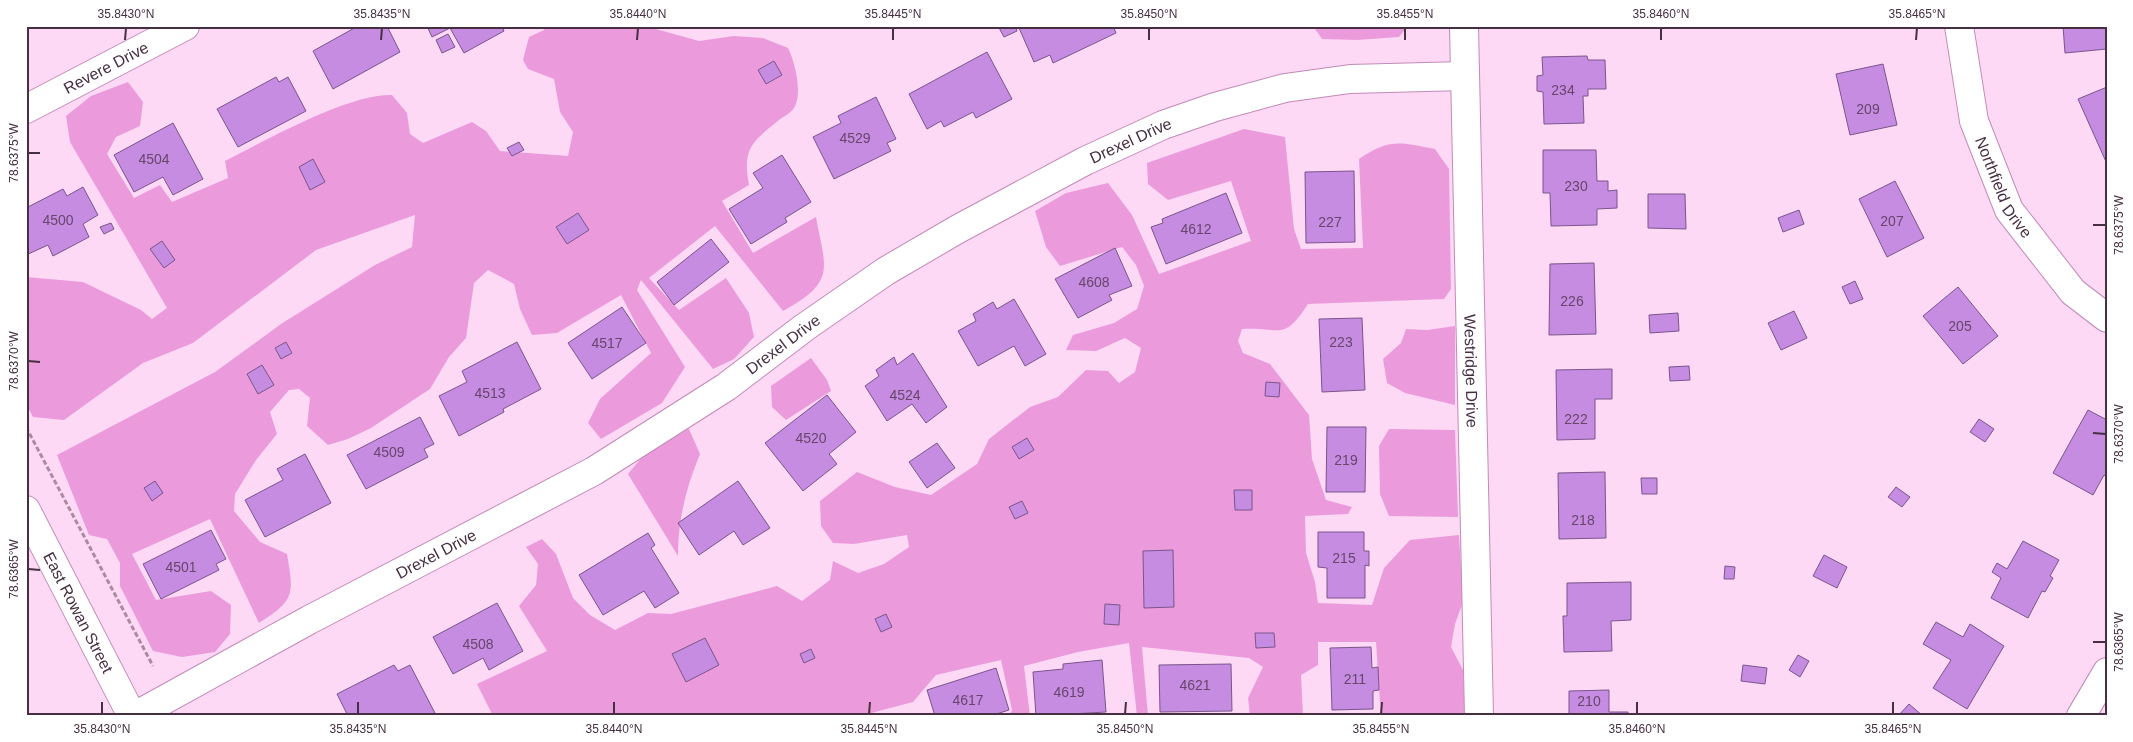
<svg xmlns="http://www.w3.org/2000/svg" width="2133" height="742" font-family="Helvetica,sans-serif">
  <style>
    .green { fill: #eb9bdb }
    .building { fill: #c68ce2; stroke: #79558b }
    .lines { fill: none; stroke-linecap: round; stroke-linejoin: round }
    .minor-casing { stroke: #c38ab7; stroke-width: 30 }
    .path { stroke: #aa8ba3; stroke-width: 3; stroke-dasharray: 5 2.5; stroke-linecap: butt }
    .minor { stroke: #fff; stroke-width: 28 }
    .ticks { fill: none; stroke: #472f42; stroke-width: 2 }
    .labels { text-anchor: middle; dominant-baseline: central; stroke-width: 4.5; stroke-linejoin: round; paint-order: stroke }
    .number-label { font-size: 14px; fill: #67466a }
    .street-label { font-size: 16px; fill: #472f42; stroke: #fff }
    .neatline { fill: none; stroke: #472f42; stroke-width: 2 }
    .ticks-label { font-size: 12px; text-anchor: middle; fill: #472f42 }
  </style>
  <rect width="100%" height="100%" fill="#fed9f5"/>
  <g class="green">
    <path d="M545 26H645L699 41 734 36 763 38 788 48C795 62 803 94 794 108 791 113 783 117 779 120 752 142 742 148 749 185L722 201 753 253 816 217C826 271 836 281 783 311L715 226 649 278 679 310 726 278 749 313 754 337 734 359 713 369 641 280 637 290 685 367 662 403 601 439 588 423 600 399 651 353 621 295 557 333 532 335 520 309 514 284 488 270 474 283 466 338 449 357 430 389 371 428 348 439 328 445 307 426 310 398 299 389 289 390 270 412 277 434 256 460 235 494 234 511 260 542 287 554C294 595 295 600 259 623L210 519 132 554 156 600 211 591 231 605 230 634 215 652 182 657 153 651 120 586V563L107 539 89 535 57 455 215 372 281 324 375 265 412 247 415 215 316 250 193 343 143 363 64 420 33 417 26 404V277L83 282 141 310 152 319 167 308 70 142 66 116 91 96 128 82 143 102 140 126 116 137 107 154 134 198 160 185 172 202 228 178 225 161C267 140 347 94 392 95L407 113 410 134 423 143 472 122 486 131 500 151 568 156 573 132 560 112 554 79 528 69 523 60 529 37 544 30Z"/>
    <polygon points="1313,26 1408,26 1399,37 1357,40 1322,39"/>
    <path d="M1244 129 1285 137 1294 229 1301 249 1363 248 1359 159C1389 138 1401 142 1435 149L1449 169 1451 289 1444 299 1308 304C1283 342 1282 327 1242 329L1238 341 1243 353 1270 364 1309 415 1312 459 1326 500 1352 507 1348 514 1305 516 1306 553 1315 582 1318 603 1372 605 1384 568 1410 540 1459 535 1463 602 1455 624 1451 647 1463 670 1465 716H1381L1376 642H1318V665L1301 675 1303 716H1250L1248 698 1263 667 1249 658 1142 647 1148 716H1137L1129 643 1078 652 1024 666 1030 716H1009L1012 710 1001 660 936 675 913 702 860 716H493L477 684 547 651 519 606 536 585 538 564 526 547 542 539 556 554 573 598 590 615 615 630 648 613 671 614 777 586 802 601 830 580 833 561 858 573 884 564 909 547 907 535 854 544 833 543 821 526 820 501 857 472 895 487 931 495 977 464 989 439 1030 407 1058 397 1086 370 1108 371 1119 383 1135 372 1141 348 1125 338 1096 351 1066 350 1073 335 1114 323 1137 309 1144 286 1136 265 1122 247 1060 266 1046 247 1035 211 1066 193 1108 183 1132 215 1159 274 1251 241 1231 181 1168 200 1148 184 1147 163Z"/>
    <polygon points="1455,326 1455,405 1405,393 1387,383 1383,359 1401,343 1406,329 1427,330"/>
    <polygon points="811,358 827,380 831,391 786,420 772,407 771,386"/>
    <path d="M672 426 689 429 700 454C686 488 678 519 678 556L628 474 647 451Z"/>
    <polygon points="1389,429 1455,430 1458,517 1389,516 1380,494 1379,446"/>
  </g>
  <g class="building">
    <polygon points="358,26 387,26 400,52 333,89 313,51"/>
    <polygon points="427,26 502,26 504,31 464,53 450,28 432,37"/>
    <polygon points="998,26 1015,26 1017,31 1004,37"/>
    <polygon points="1023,26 1113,26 1116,33 1053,63 1050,55 1034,62 1019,28"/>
    <polygon points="2063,26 2107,26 2107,49 2065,53"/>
    <polygon points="448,34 455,47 442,53 436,40"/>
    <polygon points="987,52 1012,99 976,118 973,112 944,127 941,121 927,129 909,94"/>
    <polygon points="1587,56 1588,60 1605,60 1606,89 1588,89 1588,96 1583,96 1584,123 1544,124 1543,92 1537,91 1537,76 1543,75 1542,57"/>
    <polygon points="774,61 782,75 766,84 758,70"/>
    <polygon points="1883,64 1897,125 1850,135 1836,74"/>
    <polygon points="276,77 279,82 288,77 306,111 238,147 217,109"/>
    <polygon points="2107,87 2107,164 2078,99"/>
    <polygon points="876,97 896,139 887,143 891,151 834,179 813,137 841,123 838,116"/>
    <polygon points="173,123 203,179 173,195 163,177 134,192 114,155"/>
    <polygon points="519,142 524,150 512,156 507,148"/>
    <polygon points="1543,150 1596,150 1597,181 1608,181 1608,191 1617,190 1617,208 1597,209 1597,225 1551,226 1550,193 1543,193"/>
    <polygon points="782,155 811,202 785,218 787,222 751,244 729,209 763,188 753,173"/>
    <polygon points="313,159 325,182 310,190 299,167"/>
    <polygon points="1354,171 1355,242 1306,243 1305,172"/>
    <polygon points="1895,181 1924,238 1887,257 1859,199"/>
    <polygon points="83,187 98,215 83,224 89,237 53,256 48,245 26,255 26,208 63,189 67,196"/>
    <polygon points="1226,193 1242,233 1166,264 1151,227 1163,223 1162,219"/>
    <polygon points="1648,194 1685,194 1686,229 1648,228"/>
    <polygon points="1799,210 1804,224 1783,232 1778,218"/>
    <polygon points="578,213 589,230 567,244 556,227"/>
    <polygon points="111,223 114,229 104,234 100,227"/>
    <polygon points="711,239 729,262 674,305 657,282"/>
    <polygon points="162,241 175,260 164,268 150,249"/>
    <polygon points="1115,248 1132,286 1109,295 1112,300 1078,318 1055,279"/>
    <polygon points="1594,263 1596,334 1549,335 1550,264"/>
    <polygon points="1855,281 1863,299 1850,304 1842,287"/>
    <polygon points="1958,287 1998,336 1963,364 1923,316"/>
    <polygon points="1014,299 1046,354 1025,366 1014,346 978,366 958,331 976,321 973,314 993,302 997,309"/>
    <polygon points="622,307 646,343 592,379 568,343"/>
    <polygon points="1794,311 1807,338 1781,350 1768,323"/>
    <polygon points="1678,313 1679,331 1650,333 1649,315"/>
    <polygon points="1362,318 1365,390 1322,392 1319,319"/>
    <polygon points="286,342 292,353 281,359 275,348"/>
    <polygon points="517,342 541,389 503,409 504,412 459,436 439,396 467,382 462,371"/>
    <polygon points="913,353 947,407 926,423 912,404 887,421 865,386 879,376 876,370 894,357 897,365"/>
    <polygon points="262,365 274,385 258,394 247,374"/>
    <polygon points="1689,366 1690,380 1670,381 1669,367"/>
    <polygon points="1612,369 1612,399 1595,399 1595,439 1557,440 1556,370"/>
    <polygon points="1266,382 1280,383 1279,397 1265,396"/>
    <polygon points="827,395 856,432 829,454 837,464 803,491 765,443"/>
    <polygon points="2088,410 2107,420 2107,477 2104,475 2093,495 2053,473"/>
    <polygon points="420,417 434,444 424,449 428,457 366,489 347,455"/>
    <polygon points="1979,419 1994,429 1985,442 1970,432"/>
    <polygon points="1327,427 1366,427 1365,492 1326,492"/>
    <polygon points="1027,438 1034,450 1019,459 1012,447"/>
    <polygon points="937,443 955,468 927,488 909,462"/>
    <polygon points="305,454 331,503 265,537 245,500 283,480 277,469"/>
    <polygon points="1605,472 1606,538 1559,539 1558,473"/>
    <polygon points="1641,478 1657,478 1657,494 1642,494"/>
    <polygon points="155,481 163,493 152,501 144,488"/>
    <polygon points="738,481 770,528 743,545 734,531 699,555 678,523"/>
    <polygon points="1896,487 1910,497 1902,507 1888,497"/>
    <polygon points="1234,490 1252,490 1252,510 1235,510"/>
    <polygon points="1022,501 1028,513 1015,519 1009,507"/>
    <polygon points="211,530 226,559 216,564 219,570 161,599 143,564"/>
    <polygon points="1318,532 1364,532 1364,551 1369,551 1369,566 1365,565 1365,598 1327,598 1327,568 1318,567"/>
    <polygon points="648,533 655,545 651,548 679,593 655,608 644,591 603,615 579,575"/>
    <polygon points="2023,541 2059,560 2050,576 2053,578 2045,592 2042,591 2028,618 1991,598 2001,578 1992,572 1997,563 2007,569"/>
    <polygon points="1173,550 1174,607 1144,608 1143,551"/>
    <polygon points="1824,555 1847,567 1837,588 1813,576"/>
    <polygon points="1725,566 1735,567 1734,579 1724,579"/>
    <polygon points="1631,582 1631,620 1611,621 1612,651 1564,652 1563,616 1567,616 1567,583"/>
    <polygon points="497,603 523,651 489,670 483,658 453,674 433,637"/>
    <polygon points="1105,604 1120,605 1119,625 1104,624"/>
    <polygon points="886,614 892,627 881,632 875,619"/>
    <polygon points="1936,622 1963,637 1970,624 2004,646 1967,709 1933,688 1951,660 1923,644"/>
    <polygon points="1255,633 1274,633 1275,647 1256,648"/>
    <polygon points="705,638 719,665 686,682 672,654"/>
    <polygon points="1371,647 1372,668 1378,667 1379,690 1373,691 1373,709 1332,710 1330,648"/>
    <polygon points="811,649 815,658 804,663 800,654"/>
    <polygon points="1798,655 1809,661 1800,677 1789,670"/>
    <polygon points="1102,660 1106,712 1036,716 1033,672 1063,669 1063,664"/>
    <polygon points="1231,664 1232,711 1160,712 1159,665"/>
    <polygon points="394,665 398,671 410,665 436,715 348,716 337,694"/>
    <polygon points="1743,665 1767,668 1765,684 1741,681"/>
    <polygon points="996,668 1009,710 990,716 935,716 927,690"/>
    <polygon points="1609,690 1609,712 1628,712 1628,716 1569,716 1569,691"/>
    <polygon points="1909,704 1923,716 1898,716"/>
  </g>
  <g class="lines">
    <defs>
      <g id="minor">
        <path id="s1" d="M1464 26 1479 716"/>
        <path id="s2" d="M1959 26 1974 121 2009 210 2073 292 2107 318"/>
        <path id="s3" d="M26 109 185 26"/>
        <path id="s4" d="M26 510 132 716"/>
        <path id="s5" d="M135 716 309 620 594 471 726 387 805 327 886 271 958 229 1085 161 1163 125 1215 107 1285 88 1350 79 1464 76"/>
        <polyline points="2081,716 2107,672"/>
      </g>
    </defs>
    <use href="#minor" class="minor-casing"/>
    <polyline class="path" points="26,427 153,666"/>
    <use href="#minor" class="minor"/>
  </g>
  <path class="ticks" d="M125 40 126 28M381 40 382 28M637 40 638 28M893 40V28M1149 40V28M1405 40V28M1661 40V28M1916 40 1917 28M28 153H40M2093 225H2106M28 361 40 362M2093 433 2106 434M28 569 40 570M2093 642H2106M102 714V702M358 714V702M614 714V702M869 714 870 702M1125 714 1126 702M1381 714 1382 702M1637 714V702M1893 714V702"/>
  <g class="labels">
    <g class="number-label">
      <text x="1563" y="90">234</text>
      <text x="1868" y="109">209</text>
      <text x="855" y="138">4529</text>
      <text x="154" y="159">4504</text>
      <text x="1576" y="186">230</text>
      <text x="58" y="220">4500</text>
      <text x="1892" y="221">207</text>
      <text x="1330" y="222">227</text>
      <text x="1196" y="229">4612</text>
      <text x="1094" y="282">4608</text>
      <text x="1572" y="301">226</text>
      <text x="1960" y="326">205</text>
      <text x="1341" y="342">223</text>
      <text x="607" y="343">4517</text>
      <text x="490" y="393">4513</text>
      <text x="905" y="395">4524</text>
      <text x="1576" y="419">222</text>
      <text x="811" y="438">4520</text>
      <text x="389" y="452">4509</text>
      <text x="1346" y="460">219</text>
      <text x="1583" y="520">218</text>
      <text x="1344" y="558">215</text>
      <text x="181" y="567">4501</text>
      <text x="478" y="644">4508</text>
      <text x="1355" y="679">211</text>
      <text x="1195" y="685">4621</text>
      <text x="1069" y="692">4619</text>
      <text x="968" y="700">4617</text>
      <text x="1589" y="701">210</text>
    </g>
    <g class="street-label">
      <text stroke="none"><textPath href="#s3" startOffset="90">Revere Drive</textPath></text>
      <text stroke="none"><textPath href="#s5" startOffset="1152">Drexel Drive</textPath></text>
      <text stroke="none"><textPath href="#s2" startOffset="169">Northfield Drive</textPath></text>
      <text stroke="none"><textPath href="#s5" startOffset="748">Drexel Drive</textPath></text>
      <text stroke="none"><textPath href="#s1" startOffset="345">Westridge Drive</textPath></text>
      <text stroke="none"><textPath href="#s5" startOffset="342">Drexel Drive</textPath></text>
      <text stroke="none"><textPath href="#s4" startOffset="115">East Rowan Street</textPath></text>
    </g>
  </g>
  <rect width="2133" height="742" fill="none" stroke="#ffffff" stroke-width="55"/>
  <rect x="28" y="28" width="2078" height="686" class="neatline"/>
  <g class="ticks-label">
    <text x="126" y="18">35.8430°N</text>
    <text x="382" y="18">35.8435°N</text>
    <text x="638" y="18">35.8440°N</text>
    <text x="893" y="18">35.8445°N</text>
    <text x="1149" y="18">35.8450°N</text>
    <text x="1405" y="18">35.8455°N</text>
    <text x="1661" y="18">35.8460°N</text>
    <text x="1917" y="18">35.8465°N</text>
    <text transform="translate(14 153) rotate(-90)" y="4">78.6375°W</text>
    <text transform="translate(2119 225) rotate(-90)" y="4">78.6375°W</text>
    <text transform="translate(14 361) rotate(-90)" y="4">78.6370°W</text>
    <text transform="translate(2119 434) rotate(-90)" y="4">78.6370°W</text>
    <text transform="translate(14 569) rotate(-90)" y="4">78.6365°W</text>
    <text transform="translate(2119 642) rotate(-90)" y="4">78.6365°W</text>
    <text x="102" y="733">35.8430°N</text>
    <text x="358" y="733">35.8435°N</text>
    <text x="614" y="733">35.8440°N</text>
    <text x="869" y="733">35.8445°N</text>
    <text x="1125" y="733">35.8450°N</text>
    <text x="1381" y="733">35.8455°N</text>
    <text x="1637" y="733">35.8460°N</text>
    <text x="1893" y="733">35.8465°N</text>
  </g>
</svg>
